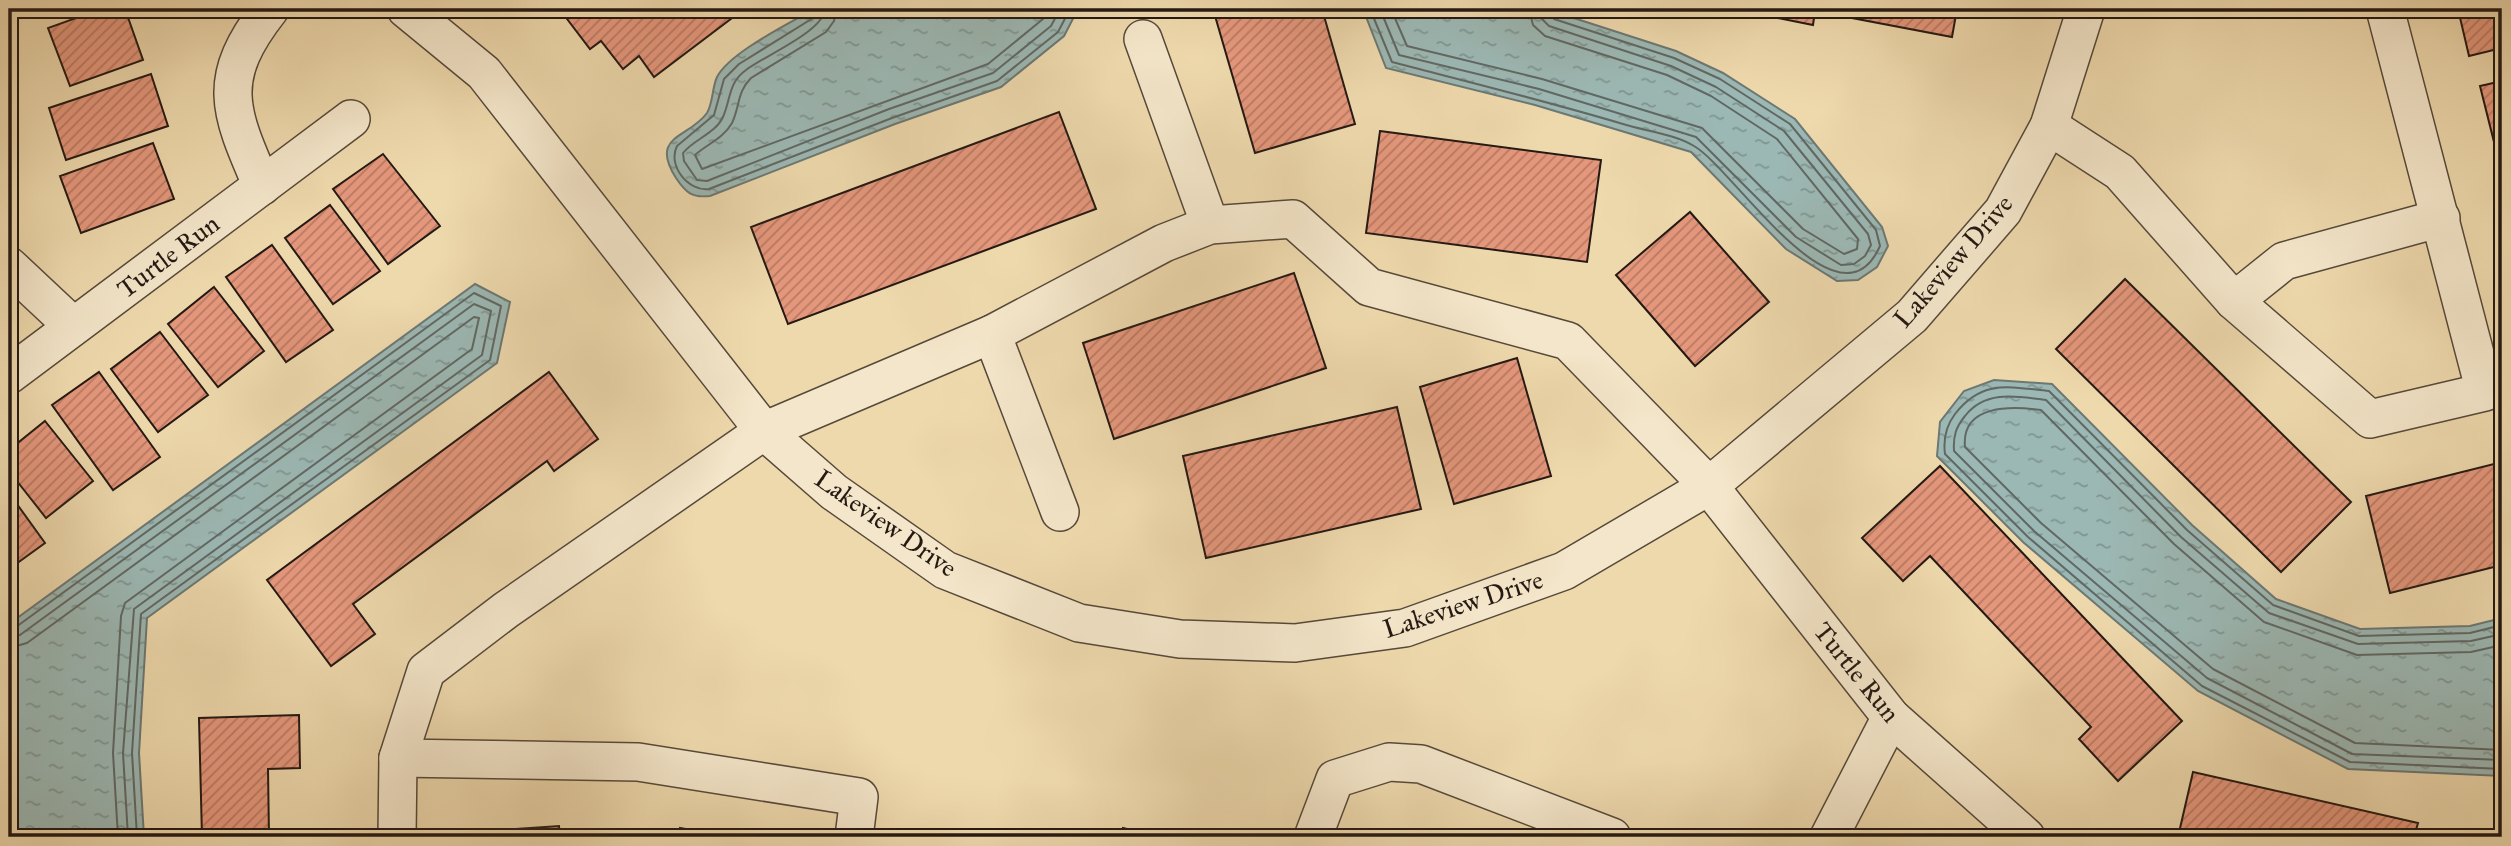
<svg xmlns="http://www.w3.org/2000/svg" width="2511" height="846" font-family="'IM FELL Great Primer',serif">
  <style>
    .water { fill: url(#water-ripples); stroke: #6c7874; stroke-width: 2 }
    .lines { fill: none; stroke-linecap: round; stroke-linejoin: round }
    .shore { stroke: #606864; stroke-width: 2 }
    .building { fill: url(#building-hatch); stroke: #241913; stroke-width: 2 }
    .minor-casing { stroke: #56493a; stroke-width: 40 }
    .minor { stroke: #f4e6ca; stroke-width: 37 }
    .labels { text-anchor: middle; dominant-baseline: central; stroke-width: 5; stroke-linejoin: round; paint-order: stroke }
    .street-label { font-size: 26px; fill: #241913; stroke: #f4e6ca }
  </style>
  <defs>
    <pattern id="water-ripples" width="26" height="14" patternUnits="userSpaceOnUse" patternTransform="scale(1.75)"><rect width="26" height="14" fill="#9cb8b4"/><path d="M2 4q2-2 4 0t4 0M15 11q2-2 4 0t4 0" fill="none" stroke="#7f9591"/></pattern>
    <pattern id="building-hatch" width="6" height="6" patternUnits="userSpaceOnUse" patternTransform="scale(1.75)"><rect width="6" height="6" fill="#e5977c"/><path d="M-1 1l2-2M0 6l6-6M5 7l2-2" fill="none" stroke="#b97a64"/></pattern>
  </defs>
  <rect width="100%" height="100%" fill="#eed9ad"/>
  <filter id="stains"><feTurbulence type="fractalNoise" baseFrequency=".00286" numOctaves="4"/><feColorMatrix values="0 0 0 0 .2 0 0 0 0 .09 0 0 0 0 .02 0 0 0 .5 -.17"/></filter>
  <radialGradient id="worn" r=".72"><stop offset=".6" stop-color="#630" stop-opacity="0"/><stop offset="1" stop-color="#630" stop-opacity=".3"/></radialGradient>
  <g class="water">
    <path d="M814 9H1078L1064 36 1001 87 895 124 710 196C692 198 686 193 676 178 649 135 688 139 707 113 713 103 712 88 717 77 730 52 789 24 814 9Z"/>
    <polygon points="1363,9 1546,9 1676,51 1723,73 1795,119 1882,227 1888,246 1877,267 1858,280 1837,281 1786,249 1691,152 1535,105 1386,68"/>
    <polygon points="475,284 510,302 497,363 147,618 139,753 144,837 9,837 9,624"/>
    <polygon points="1994,380 2052,384 2192,525 2276,599 2360,629 2470,626 2502,618 2502,776 2348,769 2198,691 2023,542 1937,456 1940,422 1964,391"/>
  </g>
  <g class="lines">
    <g class="shore">
      <path d="M816 9 813 18 739 64 724 79 714 115 677 146C667 166 689 192 709 189L892 118 997 81 1058 32 1070 9"/>
      <path d="M825 9C824 31 764 56 746 70 728 83 731 99 723 117 715 134 694 139 683 153L684 161 697 180 707 181 889 109 993 73 1051 26 1060 9"/>
      <path d="M836 9 834 21 826 32 751 78C737 92 740 106 732 123 723 139 707 144 695 155L702 169 988 64 1043 19 1048 9"/>
      <path d="M1370 9 1392 62C1469 82 1546 101 1623 124 1645 131 1674 134 1694 146 1733 168 1839 338 1880 246L1876 230 1790 124 1720 79 1674 58 1554 19 1549 9"/>
      <polyline points="1380,9 1399,55 1539,89 1696,137 1796,237 1841,265 1854,264 1865,256 1871,245 1868,234 1784,131 1716,87 1671,66 1549,26 1542,19 1540,9"/>
      <polyline points="1391,9 1407,46 1542,79 1702,128 1803,229 1844,254 1857,249 1858,239 1777,139 1711,96 1667,75 1545,36 1533,25 1529,9"/>
      <path d="M2502 625 2470 633 2359 636 2273 605 2187 530 2049 391C2009 387 1982 379 1955 414 1946 426 1943 439 1945 454L2028 537 2202 686 2350 762 2502 769"/>
      <polyline points="9,629 16,627 474,293 501,306 490,360 141,614 132,753 137,837"/>
      <path d="M2502 634 2471 641 2358 644 2269 613 2181 537 2046 400C2016 396 1985 390 1965 416 1956 427 1953 436 1954 451L2034 531 2207 678 2352 754 2502 760"/>
      <polyline points="9,638 20,635 474,304 491,311 482,355 134,609 123,753 128,837"/>
      <path d="M2502 645 2471 652 2357 655 2264 622 2174 544 2041 410C2012 406 1961 404 1965 447L2041 523 2213 669 2355 743 2502 750"/>
      <polyline points="9,648 27,643 474,317 479,318 472,349 125,603 121,616 113,753 118,837"/>
    </g>
  </g>
  <g class="building">
    <polygon points="101,9 125,9 143,60 70,86 48,28"/>
    <polygon points="571,9 744,9 654,77 639,56 623,69 601,41 590,49 564,15"/>
    <polygon points="1213,9 1322,9 1355,124 1255,153"/>
    <polygon points="1733,9 1957,9 1952,37 1815,11 1813,25"/>
    <polygon points="2458,9 2502,9 2502,48 2469,56"/>
    <polygon points="151,74 168,126 66,160 49,108"/>
    <polygon points="2502,81 2502,174 2480,86"/>
    <polygon points="1059,112 1096,209 788,324 751,227"/>
    <polygon points="1380,131 1601,160 1587,262 1366,233"/>
    <polygon points="153,143 174,199 81,233 60,176"/>
    <polygon points="383,154 440,226 388,264 333,189"/>
    <polygon points="330,205 380,271 333,304 285,238"/>
    <polygon points="1690,212 1769,302 1695,366 1616,275"/>
    <polygon points="272,245 333,330 286,362 226,277"/>
    <polygon points="1294,273 1326,368 1114,439 1083,343"/>
    <polygon points="2125,279 2351,502 2281,572 2056,349"/>
    <polygon points="214,287 264,351 218,387 168,324"/>
    <polygon points="160,332 208,395 158,432 111,369"/>
    <polygon points="1517,358 1551,476 1454,504 1420,387"/>
    <polygon points="99,372 160,457 113,490 52,405"/>
    <polygon points="549,372 598,439 554,471 547,461 353,604 375,634 331,666 267,580"/>
    <polygon points="1397,407 1421,509 1206,558 1183,456"/>
    <polygon points="45,421 93,481 46,518 9,471 9,450"/>
    <polygon points="2502,462 2502,565 2390,593 2366,496"/>
    <polygon points="1940,466 2182,721 2118,781 2079,739 2091,727 1930,556 1903,581 1862,538"/>
    <polygon points="9,493 45,543 9,569"/>
    <polygon points="299,715 300,768 268,769 269,837 202,837 199,718"/>
    <polygon points="2193,772 2418,823 2414,837 2178,837"/>
    <polygon points="559,826 560,837 470,837 470,832"/>
    <polygon points="680,828 732,837 678,837"/>
    <polygon points="1123,828 1160,837 1121,837"/>
  </g>
  <g class="lines">
    <defs>
      <g id="minor">
        <polyline points="406,9 484,73 764,431 834,492 945,570 1079,623 1180,639 1295,643 1405,628 1564,571 1709,486 1912,316 2003,211 2049,126 2086,9"/>
        <polyline points="1143,39 1210,225"/>
        <polyline points="2049,126 2120,172 2234,301 2370,419 2485,392 2385,9"/>
        <path d="M262 186C229 110 215 79 270 9"/>
        <polyline points="9,266 73,326"/>
        <polyline points="2234,301 2284,261 2441,218"/>
        <polyline points="992,334 1060,512"/>
        <polyline points="9,375 351,119"/>
        <polyline points="398,758 638,762 859,797 854,837"/>
        <polyline points="397,837 398,758 426,671 506,610 764,431 992,334 1164,243 1210,225 1293,219 1369,287 1568,341 1709,486 1891,717 2026,837"/>
        <polyline points="1313,837 1335,779 1389,762 1421,764 1612,837"/>
        <polyline points="1829,837 1891,717"/>
      </g>
    </defs>
    <use href="#minor" class="minor-casing"/>
    <use href="#minor" class="minor"/>
  </g>
  <g class="labels">
    <g class="street-label">
      <text transform="translate(168 256) rotate(-37)">Turtle Run</text>
      <text transform="translate(1953 261) rotate(-49)">Lakeview Drive</text>
      <text transform="translate(886 523) rotate(35)">Lakeview Drive</text>
      <text transform="translate(1463 604) rotate(-18)">Lakeview Drive</text>
      <text transform="translate(1857 672) rotate(51)">Turtle Run</text>
    </g>
  </g>
  <rect width="2511" height="846" fill="none" stroke="#eed9ad" stroke-width="35"/>
  <rect x="10" y="10" width="2490" height="825" fill="none" stroke="#241913" stroke-width="3.5"/>
  <rect x="18" y="18" width="2476" height="811" fill="none" stroke="#241913" stroke-width="2"/>
  <rect width="100%" height="100%" filter="url(#stains)"/>
  <rect width="100%" height="100%" fill="url(#worn)"/>
</svg>
